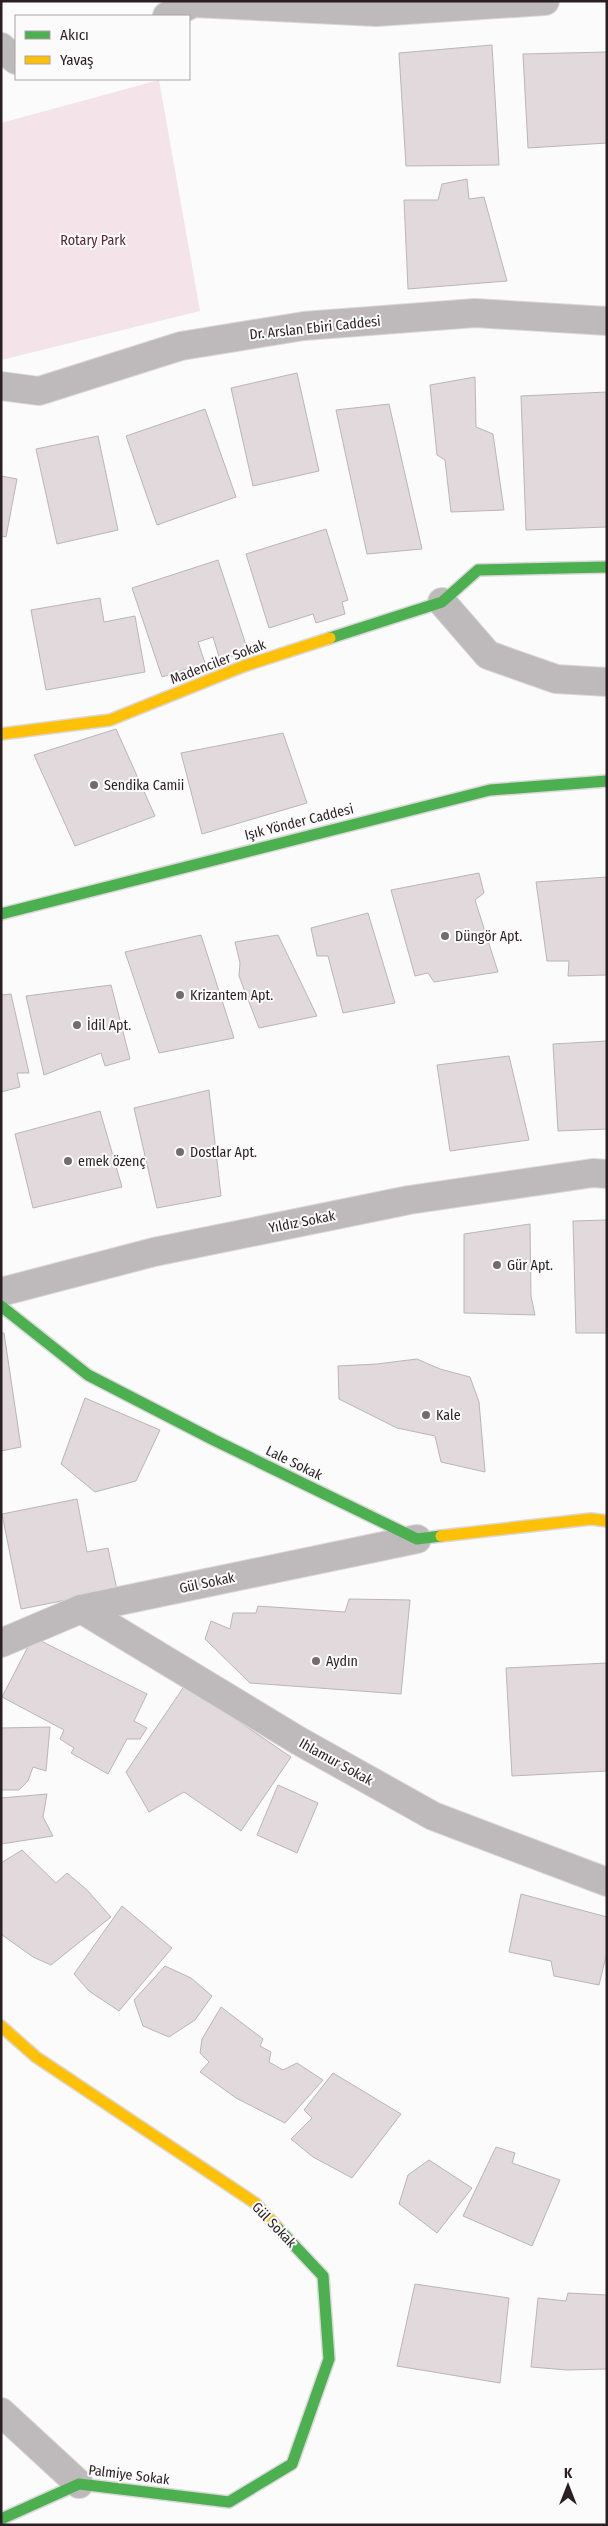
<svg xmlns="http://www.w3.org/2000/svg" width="608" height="2526" font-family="'Fira Sans Condensed',sans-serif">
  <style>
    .green { fill: #f4e3e9 }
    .building { fill: #e1d9dc; stroke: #bbb5b7 }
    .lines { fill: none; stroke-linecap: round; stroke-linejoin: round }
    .street-casing { stroke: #dad8d8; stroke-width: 30 }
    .fast-casing { stroke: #dad8d8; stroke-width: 14 }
    .slow-casing { stroke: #dad8d8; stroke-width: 14 }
    .street { stroke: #beb9ba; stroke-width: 28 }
    .fast { stroke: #4caf50; stroke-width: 11 }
    .slow { stroke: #ffc107; stroke-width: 11 }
    .poi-dot { fill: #736c6f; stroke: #fbfbfb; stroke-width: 2 }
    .labels { text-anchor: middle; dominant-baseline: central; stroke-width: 4; stroke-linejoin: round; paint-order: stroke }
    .park-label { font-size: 14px; fill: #59263a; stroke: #fbfbfb }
    .street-label { font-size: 14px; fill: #2a1f23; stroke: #fbfbfb }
    .poi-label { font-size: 14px; fill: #2a1f23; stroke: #fbfbfb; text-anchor: start }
  </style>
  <rect width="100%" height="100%" fill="#fbfbfb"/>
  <polygon class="green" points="159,80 200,311 1,360 1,123"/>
  <g class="building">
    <polygon points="492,45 499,165 406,166 399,53"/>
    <polygon points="607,52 607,143 528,148 523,54"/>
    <polygon points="467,179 469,199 484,197 507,281 408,289 404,200 438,200 442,184"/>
    <polygon points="297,373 319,471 253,486 231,388"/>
    <polygon points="475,377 476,427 493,434 504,510 451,512 445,460 437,455 430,385"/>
    <polygon points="607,392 607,527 526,530 521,396"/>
    <polygon points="389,404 422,549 367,554 336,410"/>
    <polygon points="205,409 236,497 157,525 126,436"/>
    <polygon points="98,436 118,530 57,544 36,449"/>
    <polygon points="1,476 17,479 6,537 1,536"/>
    <polygon points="326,529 348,600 342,602 345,614 316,623 313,614 269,628 246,554"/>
    <polygon points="218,560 248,651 220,660 213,637 198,642 205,663 162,677 132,588"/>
    <polygon points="100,598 104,622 135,616 145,672 46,690 31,610"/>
    <polygon points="116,729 155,816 75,846 34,755"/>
    <polygon points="283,733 307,803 202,834 181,753"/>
    <polygon points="479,873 484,893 475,900 498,972 434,982 428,973 415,976 391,890"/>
    <polygon points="607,877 607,975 568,976 569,961 547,961 536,882"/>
    <polygon points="368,913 395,1003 343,1013 328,956 317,956 311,928"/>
    <polygon points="201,935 234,1038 159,1053 125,952"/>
    <polygon points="278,935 317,1016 259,1028 239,976 240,963 235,942"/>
    <polygon points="111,985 130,1059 105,1066 101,1053 44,1075 26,996"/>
    <polygon points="11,994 29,1073 17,1073 20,1087 1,1092 1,995"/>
    <polygon points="607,1041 607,1129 558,1131 553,1044"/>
    <polygon points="509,1056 529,1140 450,1151 437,1065"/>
    <polygon points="209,1090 221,1196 157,1208 134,1108"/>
    <polygon points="100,1111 122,1187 33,1208 15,1134"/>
    <polygon points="607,1220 607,1333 576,1333 573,1221"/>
    <polygon points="530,1224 531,1296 535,1315 464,1313 464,1234"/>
    <polygon points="1,1333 4,1333 21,1447 1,1451"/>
    <polygon points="417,1359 440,1369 470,1377 479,1402 485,1472 441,1462 435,1436 397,1428 339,1399 338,1366 377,1364"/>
    <polygon points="85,1398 160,1430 136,1481 95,1492 61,1464"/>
    <polygon points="77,1499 87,1552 108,1548 117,1590 21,1609 2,1514"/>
    <polygon points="349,1599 410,1600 401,1694 250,1683 205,1639 211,1621 230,1629 233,1613 256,1613 258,1606 345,1612"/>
    <polygon points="33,1637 147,1694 134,1721 147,1728 140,1739 127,1739 108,1774 71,1753 74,1748 60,1739 64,1730 2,1697"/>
    <polygon points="607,1663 607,1771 512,1776 506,1668"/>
    <polygon points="185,1685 291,1757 241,1831 184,1792 149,1812 126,1772"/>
    <polygon points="50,1727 46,1771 33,1767 28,1781 19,1790 1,1790 1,1728"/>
    <polygon points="278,1785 318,1803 297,1853 257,1835"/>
    <polygon points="47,1794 43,1817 53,1836 1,1844 1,1798"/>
    <polygon points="22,1850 56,1883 67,1873 87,1890 111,1917 51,1965 33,1957 1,1934 1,1863"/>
    <polygon points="521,1894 607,1917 607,1952 599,1985 554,1976 551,1961 509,1952"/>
    <polygon points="122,1906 172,1948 119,2011 89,1991 74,1974"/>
    <polygon points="165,1966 191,1978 212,1996 195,2020 169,2037 143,2026 134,2000"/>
    <polygon points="221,2007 263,2039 260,2046 271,2052 269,2062 283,2070 297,2063 323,2080 285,2123 236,2098 200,2072 209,2062 200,2053 202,2039"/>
    <polygon points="333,2073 401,2114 352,2178 313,2157 291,2139 312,2118 304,2110"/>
    <polygon points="496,2147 515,2153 512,2163 560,2180 532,2246 463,2216"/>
    <polygon points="429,2160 472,2188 437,2233 399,2204 408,2175"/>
    <polygon points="415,2284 509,2298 500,2383 397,2366"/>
    <polygon points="568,2293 607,2295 607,2369 567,2370 531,2367 538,2298 566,2301"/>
  </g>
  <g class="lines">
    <defs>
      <g id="street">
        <polyline points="167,16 194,3 376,12 545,1"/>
        <polyline points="1,47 16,60"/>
        <polyline points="1,386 39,391 181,346 304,326 475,313 607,321"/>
        <polyline points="442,602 488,655 556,679 607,682"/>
        <polyline points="1,1292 154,1252 409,1200 593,1173 607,1174"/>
        <polyline points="81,1609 299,1741 433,1816 607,1882"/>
        <polyline points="1,1643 81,1609 417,1539"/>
        <polyline points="1,2412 79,2484"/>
      </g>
      <g id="fast">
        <polyline points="330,638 442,602 478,570 607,567"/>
        <polyline points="1,914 490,790 607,781"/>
        <polyline points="1,1306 88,1375 214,1440 417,1539 441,1536"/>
        <polyline points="1,2519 79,2484 229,2502 292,2464 329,2359 323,2276 276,2226"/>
      </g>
      <g id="slow">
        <polyline points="1,734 110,720 244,666 330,638"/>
        <polyline points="441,1536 591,1519 607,1521"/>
        <polyline points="1,2026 36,2057 255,2203 276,2226"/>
      </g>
    </defs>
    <use href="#street" class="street-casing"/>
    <use href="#fast" class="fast-casing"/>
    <use href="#slow" class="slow-casing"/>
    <use href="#street" class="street"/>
    <use href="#fast" class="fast"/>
    <use href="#slow" class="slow"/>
  </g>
  <g class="poi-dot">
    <circle cx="94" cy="785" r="5"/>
    <circle cx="445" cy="936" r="5"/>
    <circle cx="180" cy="995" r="5"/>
    <circle cx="77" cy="1025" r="5"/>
    <circle cx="180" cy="1152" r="5"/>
    <circle cx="68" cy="1161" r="5"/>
    <circle cx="497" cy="1265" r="5"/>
    <circle cx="426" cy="1415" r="5"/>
    <circle cx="316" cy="1661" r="5"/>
  </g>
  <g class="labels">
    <g class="park-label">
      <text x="93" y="240">Rotary Park</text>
    </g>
    <g class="street-label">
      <text transform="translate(315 328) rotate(-6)">Dr. Arslan Ebiri Caddesi</text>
      <text transform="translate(218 662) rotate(-21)">Madenciler Sokak</text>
      <text transform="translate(299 822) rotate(-14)">Işık Yönder Caddesi</text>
      <text transform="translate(302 1222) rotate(-11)">Yıldız Sokak</text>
      <text transform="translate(294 1463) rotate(26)">Lale Sokak</text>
      <text transform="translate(207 1583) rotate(-12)">Gül Sokak</text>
      <text transform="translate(336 1762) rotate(29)">Ihlamur Sokak</text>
      <text transform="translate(274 2225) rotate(46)">Gül Sokak</text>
      <text transform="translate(129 2475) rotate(7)">Palmiye Sokak</text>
    </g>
    <g class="poi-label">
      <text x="104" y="785">Sendika Camii</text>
      <text x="455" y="936">Düngör Apt.</text>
      <text x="190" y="995">Krizantem Apt.</text>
      <text x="87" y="1025">İdil Apt.</text>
      <text x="190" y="1152">Dostlar Apt.</text>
      <text x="78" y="1161">emek özenç</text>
      <text x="507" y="1265">Gür Apt.</text>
      <text x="436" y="1415">Kale</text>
      <text x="326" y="1661">Aydın</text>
    </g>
  </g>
  <rect width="608" height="2526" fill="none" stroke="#2a1f23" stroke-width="5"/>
  <rect x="15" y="15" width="175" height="65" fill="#fbfbfb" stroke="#a7a3a5"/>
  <rect x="25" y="31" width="25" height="8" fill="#4caf50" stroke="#a7a3a5"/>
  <text x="60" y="40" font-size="15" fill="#2a1f23">Akıcı</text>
  <rect x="25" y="56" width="25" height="8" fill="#ffc107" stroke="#a7a3a5"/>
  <text x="60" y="65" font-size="15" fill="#2a1f23">Yavaş</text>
  <g transform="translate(568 2486)" stroke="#fbfbfb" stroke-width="4" paint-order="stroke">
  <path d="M0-4L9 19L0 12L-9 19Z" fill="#2a1f23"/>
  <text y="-8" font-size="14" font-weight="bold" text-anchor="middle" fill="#2a1f23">K</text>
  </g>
</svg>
